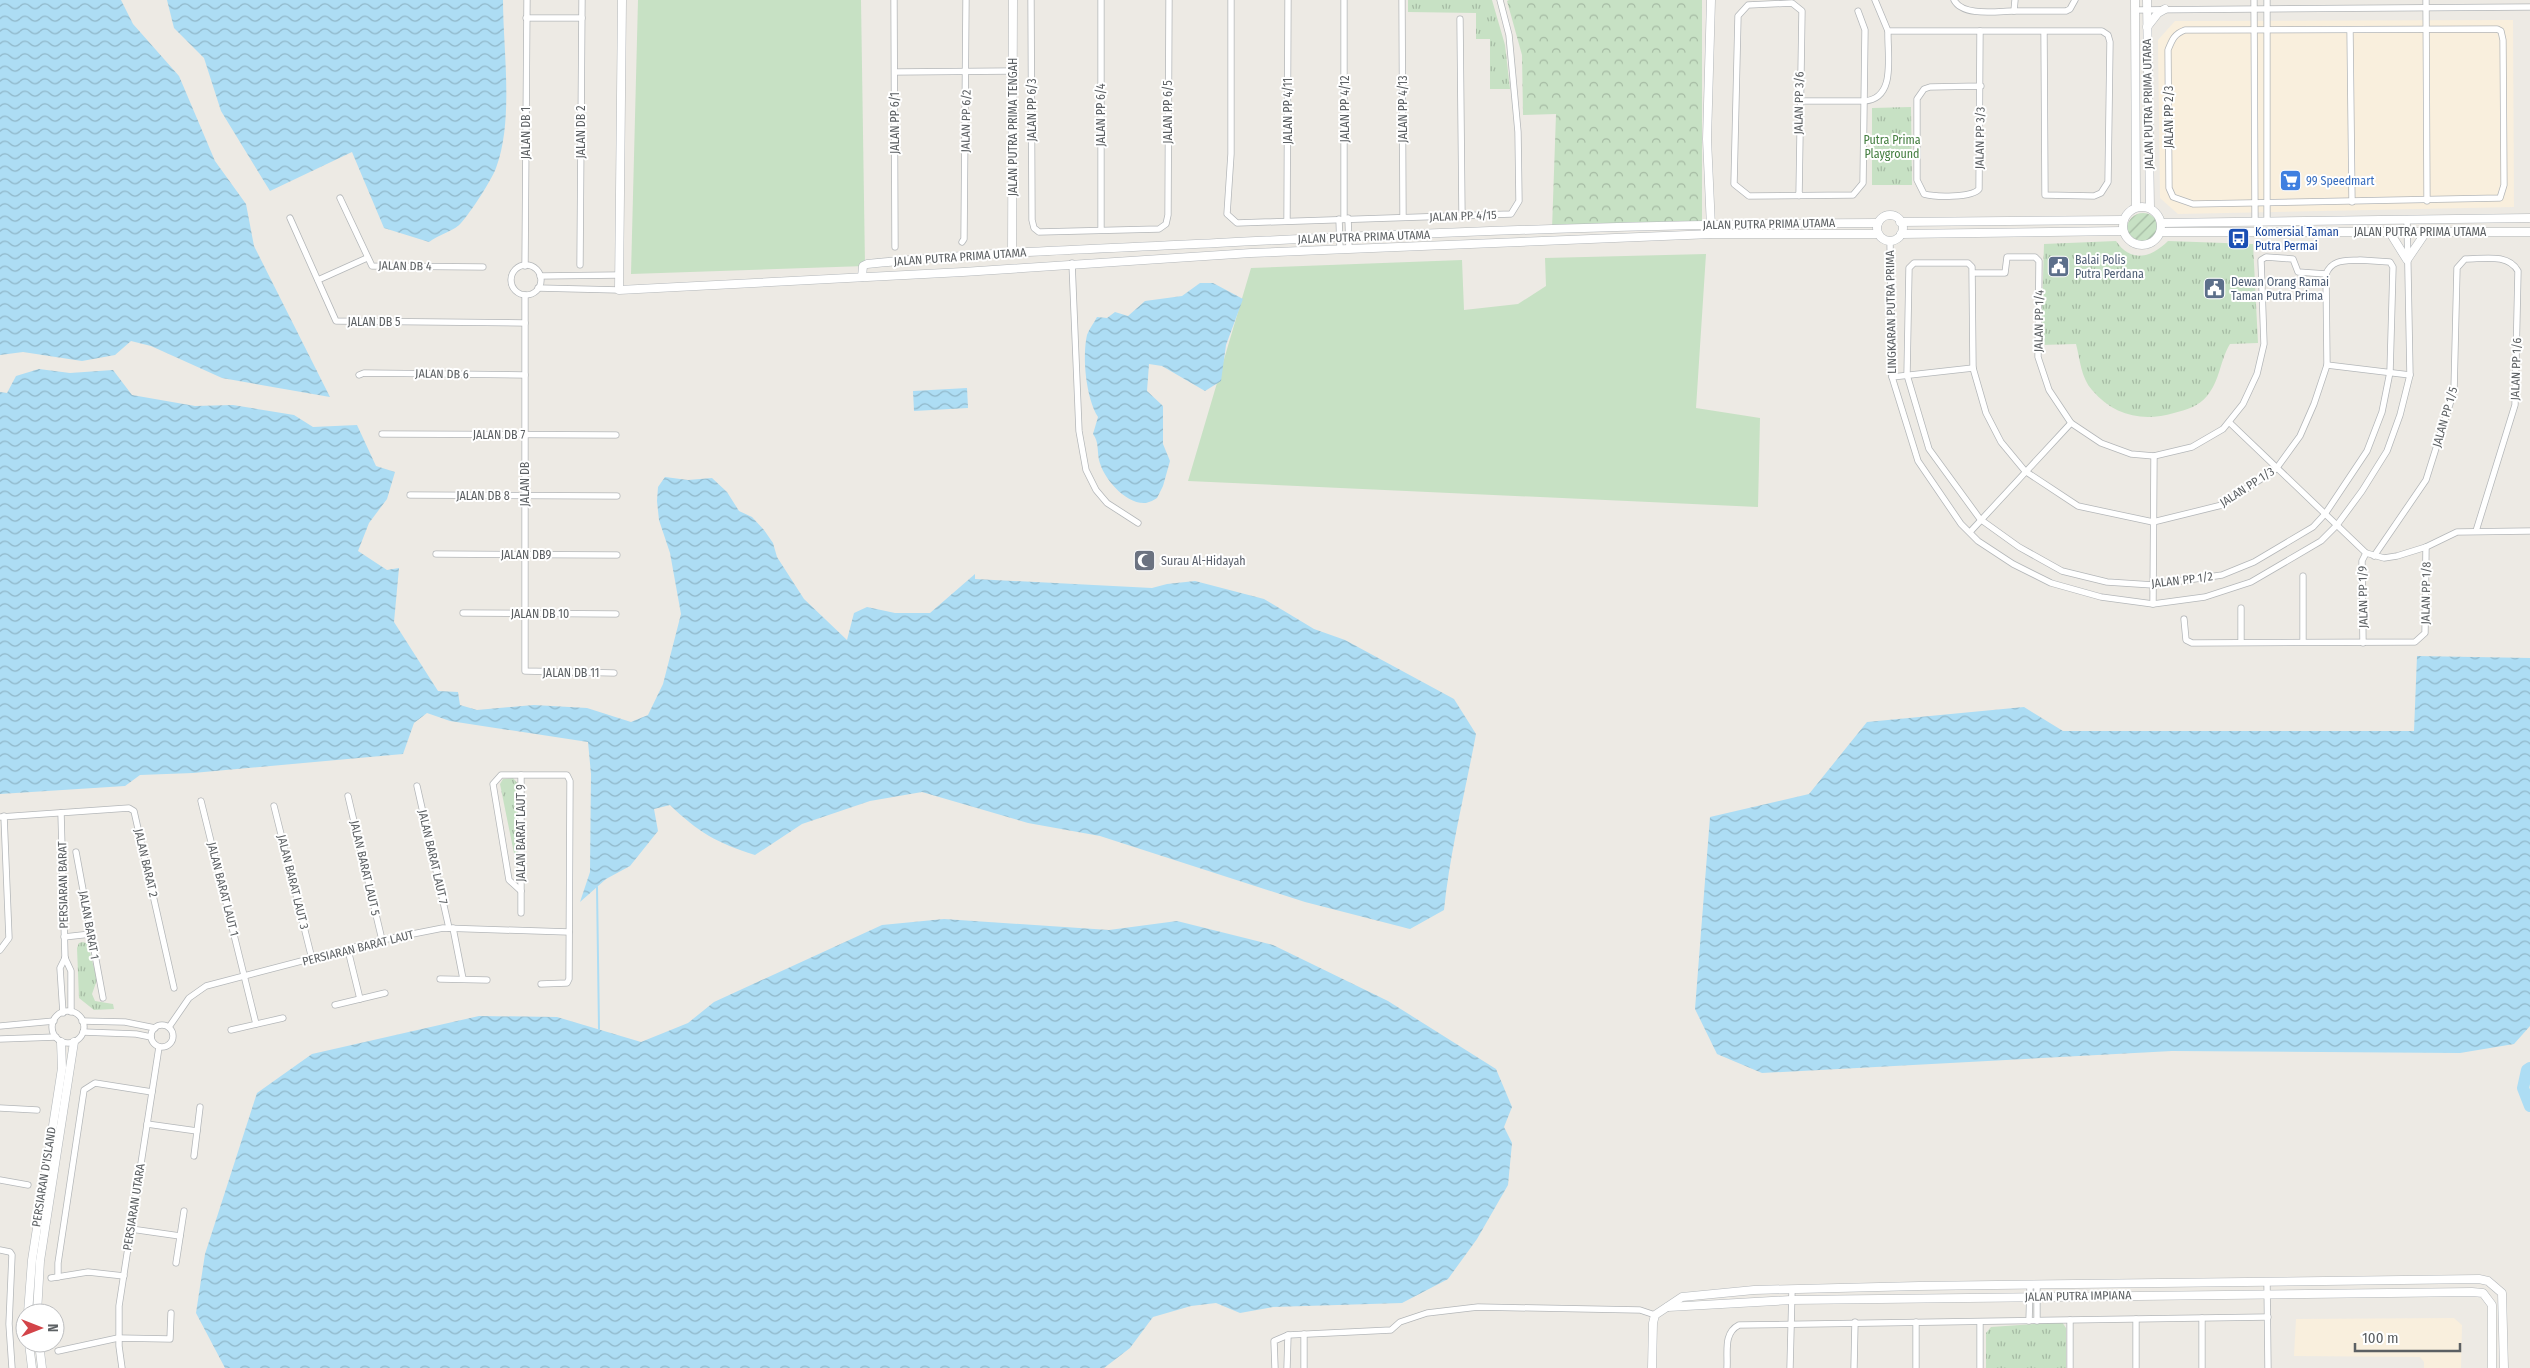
<svg xmlns="http://www.w3.org/2000/svg" width="2530" height="1368" font-family="'Fira Sans Condensed',sans-serif">
  <style>
    .commercial { fill: #f9efdd }
    .grass { fill: #c7e1c4 }
    .forest { fill: url(#forest-crowns) }
    .park { fill: url(#park-tufts) }
    .garden { fill: url(#garden-furrows) }
    .water { fill: url(#water-waves) }
    .lines { fill: none; stroke-linecap: round; stroke-linejoin: round }
    .stream { stroke: #adddf4; stroke-width: 2 }
    .river { stroke: #adddf4; stroke-width: 12 }
    .street-casing { stroke: #b4b7b9; stroke-width: 7 }
    .secondary-casing { stroke: #b3b7ba; stroke-width: 9 }
    .street { stroke: #fff; stroke-width: 5.5 }
    .secondary { stroke: #fff; stroke-width: 8 }
    .labels { text-anchor: middle; dominant-baseline: central; stroke-width: 4; stroke-linejoin: round; paint-order: stroke }
    .street-label { font-size: 12px; fill: #5c6063; stroke: #fff }
    .park-label { font-size: 12px; fill: #447e40; stroke: #fff }
    .shop-label { font-size: 12px; fill: #366cbe; stroke: #fff; text-anchor: start }
    .transit-label { font-size: 12px; fill: #164399; stroke: #fff; text-anchor: start }
    .service-label { font-size: 12px; fill: #4e5e75; stroke: #fff; text-anchor: start }
    .worship-label { font-size: 12px; fill: #5b616d; stroke: #fff; text-anchor: start }
  </style>
  <defs>
    <pattern id="forest-crowns" width="20" height="18" patternUnits="userSpaceOnUse" patternTransform="scale(1.25)"><rect width="20" height="18" fill="#c7e1c4"/><path d="M2 6a3 3 0 1 1 6 0M12 15a3 3 0 1 1 6 0" fill="none" stroke="#a5baa3"/></pattern>
    <pattern id="park-tufts" width="24" height="20" patternUnits="userSpaceOnUse" patternTransform="scale(1.25)"><rect width="24" height="20" fill="#c7e1c4"/><path d="M3 7l-1-3M5 7V3M7 7l1-3M15 17l-1-3M17 17v-4M19 17l1-3" fill="none" stroke="#a5baa3"/></pattern>
    <pattern id="garden-furrows" width="10" height="10" patternUnits="userSpaceOnUse" patternTransform="scale(1.25)"><rect width="10" height="10" fill="#c7e1c4"/><path d="M-1 1l2-2M0 10L10 0M9 11l2-2" fill="none" stroke="#a5baa3"/></pattern>
    <pattern id="water-waves" width="16" height="10" patternUnits="userSpaceOnUse" patternTransform="scale(1.25)"><rect width="16" height="10" fill="#adddf4"/><path d="M0 5q4-4 8 0t8 0" fill="none" stroke="#90b7c9"/></pattern>
  </defs>
  <rect width="100%" height="100%" fill="#edeae4"/>
  <g class="commercial">
    <polygon points="2513,20 2514,207 2178,214 2160,198 2158,40 2175,21"/>
    <polygon points="2454,1318 2462,1325 2461,1368 2424,1368 2424,1362 2420,1357 2294,1356 2296,1319"/>
  </g>
  <g class="grass">
    <polygon points="638,0 861,0 865,266 631,274"/>
    <polygon points="1706,254 1696,408 1760,418 1758,507 1188,481 1251,268 1462,260 1464,310 1518,304 1546,286 1545,258"/>
  </g>
  <polygon class="forest" points="1509,0 1702,0 1702,221 1552,229 1556,114 1523,115 1522,55 1507,1"/>
  <g class="park">
    <polygon points="1408,0 1492,0 1505,45 1510,89 1490,89 1490,39 1476,39 1476,13 1408,12"/>
    <polygon points="1911,107 1912,185 1872,185 1872,108"/>
    <path d="M2116 241C2131 263 2151 258 2168 241L2253 244 2258 343 2230 344C2220 360 2220 381 2207 396 2199 406 2186 410 2174 413 2143 422 2114 416 2092 390 2081 378 2080 359 2076 344L2041 345 2044 244Z"/>
    <polygon points="513,778 518,784 517,868 500,784 503,779"/>
    <polygon points="83,942 88,944 97,980 92,994 95,1001 113,1004 114,1009 94,1010 79,998 77,948 79,943"/>
    <polygon points="2062,1322 2066,1328 2066,1368 1986,1368 1986,1333 1991,1327"/>
  </g>
  <circle class="garden" cx="2143" cy="229" r="16"/>
  <g class="water">
    <polygon points="0,0 121,0 133,24 179,76 215,161 246,204 254,246 330,397 222,378 151,346 131,341 115,355 82,361 23,352 0,355"/>
    <path d="M167 0H503C503 50 514 121 496 168 491 181 471 212 461 223 456 230 438 235 429 242L384 228 352 152 270 191 221 111 204 58 174 28Z"/>
    <path d="M1200 283H1213L1243 299 1226 345 1221 381 1205 391 1162 366 1149 364 1147 391 1163 406V444L1170 461 1163 486 1157 498C1154 500 1150 502 1146 503 1126 505 1103 478 1099 460 1097 450 1099 442 1093 434L1098 417C1086 398 1082 357 1087 335 1089 329 1094 323 1097 317L1107 318 1115 312 1128 316 1145 301 1182 296Z"/>
    <path d="M39 369 70 373 113 370 132 395 195 406 233 405 294 415 313 427 357 425 376 466 395 472 387 499 369 523 358 551 387 570 399 568 394 622 438 691 458 692 460 705 477 710 534 705 587 708 631 722 648 715 663 684 681 614 670 553 659 520 657 501 658 487 665 477 688 480 712 478 727 492 739 511 752 517 764 530 773 543 777 557 804 599 847 640 854 613 867 607 895 613H930L975 574V579L1152 588 1167 584 1195 581 1264 599 1314 629 1345 640 1454 699 1476 734C1465 793 1450 851 1444 910L1410 929 1305 902 1100 836 1028 823 922 792 870 801 802 824 755 855C717 843 698 832 670 805L654 809 658 831 630 866 606 879 580 902 590 872 591 774 588 742 450 721 427 713 414 723 403 754 193 773 140 775 125 786 0 794V392L7 393 16 376Z"/>
    <polygon points="967,388 968,408 914,411 913,391"/>
    <polygon points="2417,656 2530,658 2530,1026 2514,1044 2460,1053 2172,1051 1762,1073 1717,1054 1695,1009 1710,817 1809,794 1867,722 2024,707 2063,731 2414,731"/>
    <polygon points="944,919 1109,930 1177,921 1273,945 1388,1001 1496,1069 1512,1107 1504,1127 1512,1143 1508,1185 1477,1239 1448,1279 1402,1303 1273,1307 1240,1313 1216,1303 1191,1306 1153,1317 1130,1348 1104,1368 225,1368 196,1313 205,1254 257,1093 312,1054 479,1016 557,1017 641,1042 688,1023 714,1002 882,925"/>
  </g>
  <g class="lines">
    <polyline class="stream" points="597,887 599,1029"/>
    <polyline class="river" points="2530,1068 2527,1070 2523,1088 2530,1106"/>
    <defs>
      <g id="street">
        <polyline points="894,0 895,247"/>
        <polyline points="1031,0 1032,220 1034,228 1039,232 1159,229 1166,224 1168,215 1169,0"/>
        <polyline points="1101,0 1101,230"/>
        <polyline points="1231,0 1231,154 1227,214 1237,223 1511,214 1519,201 1518,132 1509,35 1500,0"/>
        <polyline points="1402,0 1403,217"/>
        <path d="M1875 0 1888 31C1960 31 2031 31 2102 31L2108 35 2110 42 2108 182 2101 193 2094 196 2045 195 2044 31"/>
        <path d="M1954 0C1963 17 1998 11 2014 11"/>
        <polyline points="2015,0 2014,11 2066,11 2070,9 2075,0"/>
        <polyline points="2254,0 2255,222"/>
        <polyline points="2426,0 2427,201"/>
        <polyline points="2135,10 2530,7"/>
        <polyline points="526,18 582,18"/>
        <polyline points="1460,19 1462,216"/>
        <path d="M2497 29 2501 31 2503 40 2504 185 2500 198 2193 204 2173 197 2169 188 2168 50C2172 40 2174 34 2185 30Z"/>
        <polyline points="2350,30 2352,202"/>
        <path d="M1980 31 1979 189C1972 198 1935 197 1924 194L1917 180V99L1924 89 1930 87 1981 86"/>
        <polyline points="895,72 1013,71"/>
        <path d="M1799 101H1864C1897 99 1887 55 1888 31"/>
        <polyline points="1799,196 1802,11 1792,3 1748,5 1738,16 1734,184 1749,196 1853,195 1863,183 1865,30 1858,11"/>
        <polyline points="340,198 372,266 483,267"/>
        <polyline points="290,218 336,321 525,323"/>
        <polyline points="1344,218 1344,0"/>
        <polyline points="1348,218 1349,248"/>
        <polyline points="1339,219 1340,249"/>
        <polyline points="1287,221 1288,0"/>
        <polyline points="2267,221 2267,0"/>
        <polyline points="1890,241 1892,377 1918,461 1961,524 1978,541 2013,564 2051,583 2101,597 2153,604 2205,597 2251,582 2321,541 2337,525 2362,491 2387,451 2400,415 2410,375 2407,219"/>
        <polyline points="962,242 964,239 966,0"/>
        <path d="M2360 260 2390 262 2393 267 2390 372 2382 412 2367 451 2325 514 2313 527 2254 562 2222 575 2153 585 2107 582 2062 571 2019 547 1980 519 1929 449 1907 375 1909 268 1914 263H1968L1972 267 1973 368 1986 413 2001 442 2025 471 2078 506 2153 522 2222 505 2276 469 2300 436 2314 404 2327 365 2326 274C2332 259 2345 261 2360 260Z"/>
        <polyline points="1072,263 1079,431 1086,470 1096,490 1107,503 1138,523"/>
        <polyline points="580,265 582,0"/>
        <circle cx="526" cy="280" r="15"/>
        <polyline points="525,266 527,0"/>
        <polyline points="1973,273 2005,273 2007,257 2035,257 2039,261 2038,357 2049,390 2071,423 2101,443 2131,454 2154,456 2192,447 2223,429 2243,404 2257,374 2264,344 2261,260 2266,257 2293,259 2298,272 2326,274"/>
        <polyline points="540,276 619,275"/>
        <polyline points="318,280 367,258"/>
        <polyline points="538,288 619,290"/>
        <polyline points="525,295 525,671 614,673"/>
        <polyline points="2327,365 2410,375"/>
        <polyline points="359,375 364,373 525,375"/>
        <polyline points="1892,377 1973,368"/>
        <polyline points="2230,423 2366,553 2384,558 2397,556 2426,547 2457,532 2530,531"/>
        <polyline points="382,434 616,435"/>
        <polyline points="410,495 617,496"/>
        <polyline points="1970,532 2071,423"/>
        <polyline points="436,554 617,555"/>
        <path d="M2374 556 2426 480 2454 391 2457 268 2465 259C2484 259 2508 253 2518 271L2515 405 2476 531"/>
        <polyline points="2303,576 2303,642"/>
        <polyline points="2153,604 2154,456"/>
        <polyline points="463,613 616,614"/>
        <polyline points="2184,619 2186,640 2192,643 2415,642 2425,633 2426,547"/>
        <polyline points="2241,642 2241,608"/>
        <polyline points="2363,643 2362,561 2366,553"/>
        <polyline points="521,775 521,913"/>
        <polyline points="417,786 449,928"/>
        <polyline points="348,796 382,940"/>
        <polyline points="201,801 256,1024"/>
        <polyline points="274,806 312,959"/>
        <polyline points="61,813 65,958"/>
        <polyline points="0,817 129,808 134,811 174,988"/>
        <polyline points="76,852 103,998"/>
        <polyline points="521,891 509,880 493,784 501,775 567,775 570,781 569,979 567,983 541,984"/>
        <polyline points="453,928 463,979"/>
        <polyline points="64,937 91,934"/>
        <polyline points="0,950 9,938 4,816"/>
        <polyline points="348,950 360,999"/>
        <polyline points="65,958 71,971 71,1012"/>
        <polyline points="440,979 487,980"/>
        <polyline points="335,1005 385,993"/>
        <circle cx="68" cy="1027" r="16"/>
        <polyline points="63,1013 60,968 65,958"/>
        <polyline points="82,1021 125,1022 155,1028"/>
        <circle cx="162" cy="1036" r="11"/>
        <polyline points="0,1026 54,1021"/>
        <polyline points="169,1027 189,998 206,986 382,940 443,928 569,932"/>
        <polyline points="231,1030 283,1018"/>
        <polyline points="83,1032 136,1034 151,1037"/>
        <polyline points="0,1039 56,1037"/>
        <polyline points="0,1108 37,1110"/>
        <polyline points="147,1124 197,1131"/>
        <polyline points="194,1156 200,1107"/>
        <polyline points="0,1180 28,1185"/>
        <polyline points="131,1229 180,1236"/>
        <polyline points="0,1250 10,1252 12,1255 9,1324 12,1368"/>
        <polyline points="176,1263 184,1211"/>
        <polyline points="58,1277 58,1263 84,1090 95,1083 152,1092"/>
        <polyline points="51,1278 88,1272 124,1276"/>
        <polyline points="2267,1282 2268,1368"/>
        <polyline points="2029,1321 2030,1286"/>
        <polyline points="2037,1321 2037,1285"/>
        <polyline points="1304,1334 1304,1368"/>
        <polyline points="58,1351 118,1338 170,1339 171,1313"/>
        <polyline points="122,1368 119,1346 119,1306 159,1047"/>
        <polyline points="1275,1368 1274,1341 1288,1335 1391,1330 1400,1322 1427,1313 1478,1307 1640,1310 1655,1315"/>
        <polyline points="1287,1368 1288,1335"/>
        <path d="M1727 1368C1728 1352 1723 1333 1739 1325L2268 1317"/>
        <polyline points="1790,1368 1792,1290"/>
        <polyline points="1854,1368 1855,1322"/>
        <polyline points="1916,1368 1916,1322"/>
        <polyline points="1980,1368 1980,1322"/>
        <polyline points="2070,1368 2070,1320"/>
        <polyline points="2136,1368 2136,1319"/>
        <polyline points="2202,1368 2202,1318"/>
      </g>
      <g id="secondary">
        <polyline points="622,0 619,290 963,272 1251,253 1712,234 1878,234"/>
        <polyline points="1711,0 1707,139 1711,227"/>
        <polyline points="2135,0 2136,207"/>
        <polyline points="2147,0 2150,208"/>
        <polyline points="2147,27 2158,13 2165,9"/>
        <circle cx="2142" cy="226" r="19"/>
        <circle cx="1890" cy="228" r="13"/>
        <polyline points="1900,222 2123,220"/>
        <polyline points="2161,223 2530,218"/>
        <polyline points="2389,231 2407,260 2426,232"/>
        <polyline points="2161,232 2530,232"/>
        <polyline points="1901,234 2123,231"/>
        <polyline points="1012,254 1013,0"/>
        <path d="M862 277 863 266 867 264C983 252 1101 249 1217 243 1437 232 1658 223 1878 223"/>
        <polyline points="1668,1307 1791,1300 2472,1292 2483,1293 2492,1305 2492,1368"/>
        <polyline points="28,1313 32,1260 62,1068 61,1042"/>
        <polyline points="37,1313 40,1261 74,1042"/>
        <polyline points="29,1343 32,1368"/>
        <polyline points="39,1343 42,1368"/>
        <polyline points="1652,1368 1653,1323 1655,1315 1682,1297 1754,1290 1919,1286 2479,1279 2488,1281 2502,1293 2504,1368"/>
      </g>
    </defs>
    <use href="#street" class="street-casing"/>
    <use href="#secondary" class="secondary-casing"/>
    <use href="#street" class="street"/>
    <use href="#secondary" class="secondary"/>
  </g>
  <defs>
    <symbol id="supermarket-square" viewBox="-11 -11 22 22"><rect x="-9" y="-9" width="18" height="18" rx="4" fill="#3f7fe0" stroke="#fff"/><path d="M-6-5.5h2.5l.6 2H6L4.5 2H-2.5L-4.4-4H-6ZM-1.5 3.2a1.3 1.3 0 1 0 .1 0ZM3 3.2a1.3 1.3 0 1 0 .1 0Z" fill="#fff"/></symbol>
    <symbol id="bus-square" viewBox="-11 -11 22 22"><rect x="-9" y="-9" width="18" height="18" rx="4" fill="#1a4fb4" stroke="#fff"/><path d="M-5-6H5V4H4V6H2V4H-2V6H-4V4H-5ZM-3.5-4V0h7V-4ZM-3.5 1.2v1.5H-2V1.2ZM2 1.2v1.5H3.5V1.2Z" fill="#fff"/></symbol>
    <symbol id="civic-square" viewBox="-11 -11 22 22"><rect x="-9" y="-9" width="18" height="18" rx="4" fill="#5c6f8a" stroke="#fff"/><path d="M-.6-6.5H3V-4.5H.6V-3L4-1V1h2V6H-6V1h2V-1L-.6-3ZM-1.2 2.5V6h2.4V2.5Z" fill="#fff"/></symbol>
    <symbol id="mosque-square" viewBox="-11 -11 22 22"><rect x="-9" y="-9" width="18" height="18" rx="4" fill="#6b7280" stroke="#fff"/><path d="M3.5-4.9A6 6 0 1 0 3.5 4.9A5 5 0 1 1 3.5-4.9Z" fill="#fff"/></symbol>
  </defs>
  <g fill-rule="evenodd">
    <use href="#supermarket-square" x="2278" y="168" width="25" height="25"/>
    <use href="#bus-square" x="2226" y="226" width="25" height="25"/>
    <use href="#civic-square" x="2046" y="254" width="25" height="25"/>
    <use href="#civic-square" x="2202" y="276" width="25" height="25"/>
    <use href="#mosque-square" x="1132" y="548" width="25" height="25"/>
  </g>
  <g class="labels">
    <g class="street-label">
      <text transform="translate(1799 103) rotate(-89)">JALAN PP 3/6</text>
      <text transform="translate(2148 104) rotate(-91)">JALAN PUTRA PRIMA UTARA</text>
      <text transform="translate(1345 109) rotate(-90)">JALAN PP 4/12</text>
      <text transform="translate(1403 109) rotate(-90)">JALAN PP 4/13</text>
      <text transform="translate(1032 110) rotate(-90)">JALAN PP 6/3</text>
      <text transform="translate(1288 111) rotate(-90)">JALAN PP 4/11</text>
      <text transform="translate(1168 112) rotate(-90)">JALAN PP 6/5</text>
      <text transform="translate(1101 115) rotate(-90)">JALAN PP 6/4</text>
      <text transform="translate(2169 117) rotate(-90)">JALAN PP 2/3</text>
      <text transform="translate(966 121) rotate(-89)">JALAN PP 6/2</text>
      <text transform="translate(895 123) rotate(-90)">JALAN PP 6/1</text>
      <text transform="translate(1013 127) rotate(-90)">JALAN PUTRA PRIMA TENGAH</text>
      <text transform="translate(581 132) rotate(-90)">JALAN DB 2</text>
      <text transform="translate(526 133) rotate(-90)">JALAN DB 1</text>
      <text transform="translate(1980 138) rotate(-89)">JALAN PP 3/3</text>
      <text transform="translate(1463 216) rotate(-2)">JALAN PP 4/15</text>
      <text transform="translate(1769 224) rotate(-1)">JALAN PUTRA PRIMA UTAMA</text>
      <text x="2420" y="232">JALAN PUTRA PRIMA UTAMA</text>
      <text transform="translate(1364 237) rotate(-2)">JALAN PUTRA PRIMA UTAMA</text>
      <text transform="translate(960 257) rotate(-4)">JALAN PUTRA PRIMA UTAMA</text>
      <text transform="translate(405 266) rotate(1)">JALAN DB 4</text>
      <text transform="translate(1891 312) rotate(-91)">LINGKARAN PUTRA PRIMA</text>
      <text transform="translate(2039 321) rotate(-89)">JALAN PP 1/4</text>
      <text x="374" y="322">JALAN DB 5</text>
      <text transform="translate(2516 369) rotate(-88)">JALAN PP 1/6</text>
      <text transform="translate(442 374) rotate(1)">JALAN DB 6</text>
      <text transform="translate(2445 417) rotate(-74)">JALAN PP 1/5</text>
      <text x="499" y="435">JALAN DB 7</text>
      <text transform="translate(525 484) rotate(-90)">JALAN DB</text>
      <text transform="translate(2247 487) rotate(-33)">JALAN PP 1/3</text>
      <text x="483" y="496">JALAN DB 8</text>
      <text x="526" y="555">JALAN DB9</text>
      <text transform="translate(2182 580) rotate(-7)">JALAN PP 1/2</text>
      <text transform="translate(2426 593) rotate(-89)">JALAN PP 1/8</text>
      <text transform="translate(2363 597) rotate(-91)">JALAN PP 1/9</text>
      <text x="540" y="614">JALAN DB 10</text>
      <text x="571" y="673">JALAN DB 11</text>
      <text transform="translate(521 833) rotate(-90)">JALAN BARAT LAUT 9</text>
      <text transform="translate(433 857) rotate(77)">JALAN BARAT LAUT 7</text>
      <text transform="translate(146 863) rotate(77)">JALAN BARAT 2</text>
      <text transform="translate(365 868) rotate(77)">JALAN BARAT LAUT 5</text>
      <text transform="translate(293 882) rotate(76)">JALAN BARAT LAUT 3</text>
      <text transform="translate(63 885) rotate(-91)">PERSIARAN BARAT</text>
      <text transform="translate(223 889) rotate(76)">JALAN BARAT LAUT 1</text>
      <text transform="translate(89 925) rotate(80)">JALAN BARAT 1</text>
      <text transform="translate(358 948) rotate(-14)">PERSIARAN BARAT LAUT</text>
      <text transform="translate(44 1177) rotate(-81)">PERSIARAN D'ISLAND</text>
      <text transform="translate(134 1207) rotate(-81)">PERSIARAN UTARA</text>
      <text transform="translate(2078 1296) rotate(-1)">JALAN PUTRA IMPIANA</text>
    </g>
    <g class="park-label">
      <text x="1892" y="140">Putra Prima<tspan x="1892" dy="14">Playground</tspan></text>
    </g>
    <g class="shop-label">
      <text x="2306" y="181">99 Speedmart</text>
    </g>
    <g class="transit-label">
      <text x="2255" y="232">Komersial Taman<tspan x="2255" dy="14">Putra Permai</tspan></text>
    </g>
    <g class="service-label">
      <text x="2075" y="260">Balai Polis<tspan x="2075" dy="14">Putra Perdana</tspan></text>
      <text x="2231" y="282">Dewan Orang Ramai<tspan x="2231" dy="14">Taman Putra Prima</tspan></text>
    </g>
    <g class="worship-label">
      <text x="1161" y="561">Surau Al-Hidayah</text>
    </g>
  </g>
  <g transform="translate(40 1328) rotate(90)"><circle r="24" fill="#ffffff" stroke="#bebfc1"/>
  <path d="M0-4L9 19L0 12L-9 19Z" fill="#d34449"/>
  <text y="-8" font-size="14" font-weight="bold" text-anchor="middle" fill="#5c6063">N</text>
  </g>
  <path d="M2355 1343v8h105v-8" fill="none" stroke="#5c6063" stroke-width="2.5"/>
  <text x="2362" y="1343" font-size="15" fill="#5c6063" stroke="#ffffff" stroke-width="4" paint-order="stroke">100 m</text>
</svg>
